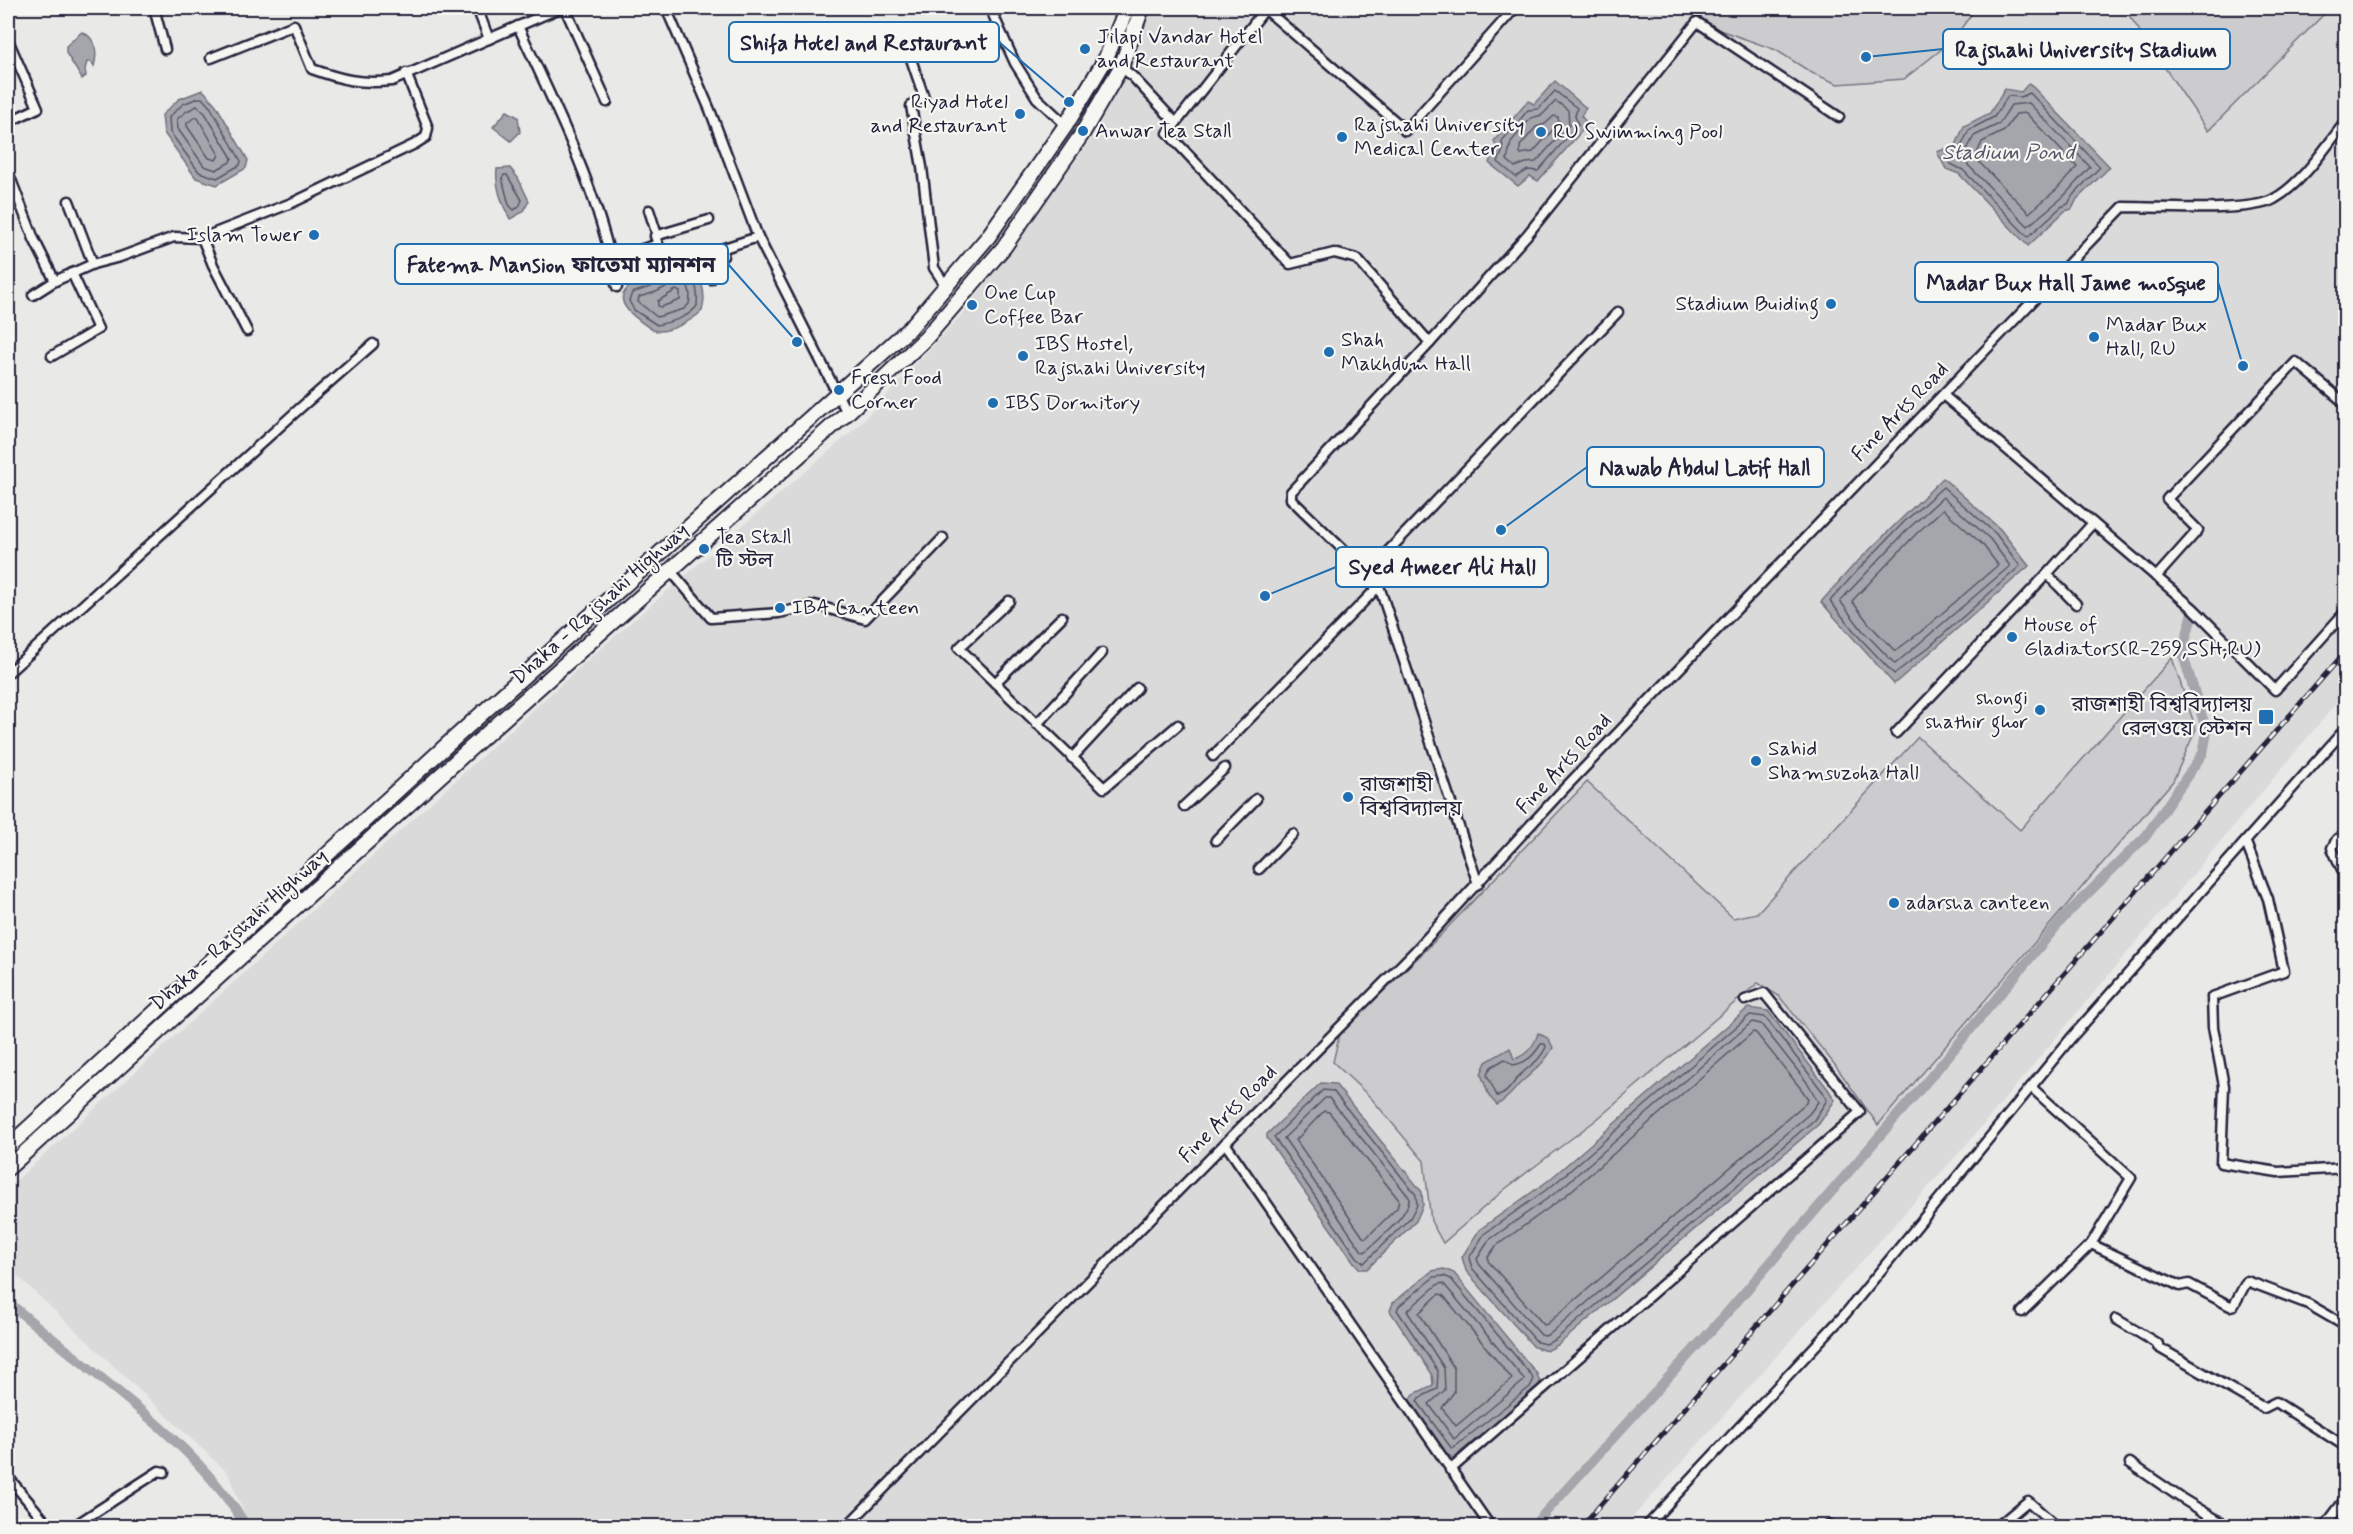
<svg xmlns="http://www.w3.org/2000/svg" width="2353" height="1534" font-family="Mynerve,'Noto Sans Bengali',sans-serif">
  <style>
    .built { fill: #dadada }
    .green { fill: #ccccce; stroke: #777784; stroke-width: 1.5 }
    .water { fill: #a5a5ac; stroke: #71717f; stroke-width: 1.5 }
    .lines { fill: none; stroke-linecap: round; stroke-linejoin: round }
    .shore { stroke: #565668; stroke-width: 1.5 }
    .canal { stroke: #a5a5ac; stroke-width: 10 }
    .minor-casing { stroke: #22223b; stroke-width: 13 }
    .trunk-casing { stroke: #22223b; stroke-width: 18 }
    .minor { stroke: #f6f6f2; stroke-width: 8 }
    .trunk { stroke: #f6f6f2; stroke-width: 14 }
    .rail-casing { stroke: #22223b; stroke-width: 5 }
    .rail { stroke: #f6f6f2; stroke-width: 3; stroke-dasharray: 9; stroke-linecap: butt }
    .poi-dot { fill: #1f6fb2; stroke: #f6f6f2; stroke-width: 2 }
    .labels { text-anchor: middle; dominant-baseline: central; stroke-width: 4.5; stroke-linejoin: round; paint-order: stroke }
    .poi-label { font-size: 21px; fill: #22223b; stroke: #f6f6f2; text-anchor: start }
    .street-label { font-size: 21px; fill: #22223b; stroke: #f6f6f2 }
    .water-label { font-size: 22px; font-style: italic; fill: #565668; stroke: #f6f6f2 }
    .leader { fill: none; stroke: #1f6fb2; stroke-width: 2 }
    .callout-dot { fill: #1f6fb2; stroke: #f6f6f2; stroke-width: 2 }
    .callout { fill: #f6f6f2; stroke: #1f6fb2; stroke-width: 2 }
    .callout-label { font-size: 22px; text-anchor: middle; font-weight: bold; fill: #22223b }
  </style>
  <rect width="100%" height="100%" fill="#e9e9e7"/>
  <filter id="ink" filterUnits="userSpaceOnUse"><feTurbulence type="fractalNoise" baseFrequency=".0167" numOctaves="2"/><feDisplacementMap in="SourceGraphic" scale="12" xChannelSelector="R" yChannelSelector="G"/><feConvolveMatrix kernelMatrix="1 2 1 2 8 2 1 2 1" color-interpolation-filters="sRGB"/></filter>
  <g filter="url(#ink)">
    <polygon class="built" points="1150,8 2345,8 2345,693 1972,1138 1625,1526 249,1526 228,1473 8,1267 8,1188 591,657 858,426 966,310 1095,133 1127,73"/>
    <g class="green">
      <polygon points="1693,8 1976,8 1952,41 1904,79 1838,84 1812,73 1776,50 1697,22"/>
      <polygon points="2124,8 2330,8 2208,131"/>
      <polygon points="2172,658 2196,729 2173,781 1878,1125 1835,1065 1779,996 1758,983 1596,1120 1505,1189 1443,1243 1431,1221 1424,1161 1371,1098 1333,1062 1340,1033 1427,949 1587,782 1733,918 1757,913 1918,737 2020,830"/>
    </g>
    <g class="water">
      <path d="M82 32C96 38 98 52 94 66L91 62H87L85 69 86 76 82 79 66 53V46Z"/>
      <polygon points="1555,81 1586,108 1581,116 1588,124 1538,181 1530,176 1518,186 1489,163 1497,149 1494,141 1528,101 1534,104"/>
      <polygon points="2029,83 2110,167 2077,199 2072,209 2065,211 2028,246 1959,174 1946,169 1937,152 1956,145 1964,126 1990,113 2005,89 2021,92"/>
      <polygon points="203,90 216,105 248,160 246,168 217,185 196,178 164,133 162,115 179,99"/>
      <polygon points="507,111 518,117 520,132 511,141 493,127"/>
      <path d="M510 168 518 178 529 201 523 212 510 219C502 205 495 185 497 169Z"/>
      <path d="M682 264C702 271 707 293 702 311 691 321 672 332 656 331 651 330 649 327 644 324 635 317 612 302 628 288 635 282 646 283 653 278 664 273 671 267 682 264Z"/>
      <polygon points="1943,478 2000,529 2029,566 1894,684 1821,602 1852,567"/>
      <polygon points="1748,1008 1768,1011 1828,1089 1835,1100 1819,1124 1558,1345 1547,1351 1534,1347 1466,1271 1462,1257 1479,1230 1549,1180"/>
      <path d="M1538 1033 1549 1039 1553 1048C1545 1062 1537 1068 1525 1079 1514 1088 1511 1097 1497 1105L1489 1096 1481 1074 1486 1062 1510 1048 1514 1059C1527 1055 1534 1047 1538 1033Z"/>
      <polygon points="1321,1083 1335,1084 1422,1192 1423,1205 1416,1221 1367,1269 1360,1269 1353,1261 1267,1138 1267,1134"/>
      <polygon points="1444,1269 1454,1273 1537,1374 1540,1382 1536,1391 1453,1458 1446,1454 1409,1401 1414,1394 1433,1385 1432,1374 1390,1311 1393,1303 1432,1271"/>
    </g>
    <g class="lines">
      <g class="shore">
        <polygon points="1555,91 1577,108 1575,116 1578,125 1538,171 1528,170 1516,177 1498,162 1503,150 1502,141 1528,110 1538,109"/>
        <polygon points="2030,93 2100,167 2073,195 2068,204 2061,207 2028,237 1963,170 1951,164 1947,157 1960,149 1969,130 1994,117 2008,96 2021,97"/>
        <polygon points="198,98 202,98 211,108 241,161 240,165 217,178 199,172 170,132 169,117 183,104"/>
        <polygon points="1556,101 1568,110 1569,125 1536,162 1526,163 1515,167 1507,160 1511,142 1531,118 1542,115"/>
        <polygon points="2029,103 2090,167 2063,197 2028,226 1962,159 1974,136 1999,124 2011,105"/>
        <polygon points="197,106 205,113 232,158 230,162 216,170 204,166 178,129 177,119 187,111"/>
        <polygon points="2026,113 2077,167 2056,190 2029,213 1975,158 1982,142 2004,131 2016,114"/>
        <polygon points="1554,116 1558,117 1559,123 1533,152 1520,154 1520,146 1536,127 1545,124"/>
        <polygon points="195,117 198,118 219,155 216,160 209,158 187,126 187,123"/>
        <polygon points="504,175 507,175 522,200 519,207 514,210 509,205 502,178"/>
        <path d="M681 271C697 276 698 291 697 306 688 318 671 322 657 325L634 310 629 301 632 293 653 286 671 274Z"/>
        <path d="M681 279C690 284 691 294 689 304L684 309 657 317 638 302 639 297 656 292Z"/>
        <polygon points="676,290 680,292 680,300 661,307 658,306 658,301"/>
        <polygon points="1943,487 1996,534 2020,566 1929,647 1894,674 1858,636 1830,601 1857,571 1904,522"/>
        <polygon points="1943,497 1990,539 2010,566 1895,664 1863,631 1840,601 1909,528"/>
        <polygon points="1943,509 1983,545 1998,565 1918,634 1895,651 1870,625 1852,601 1916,534"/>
        <polygon points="1750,1015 1765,1017 1823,1092 1827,1100 1814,1120 1555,1340 1546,1344 1537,1342 1472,1268 1469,1258 1484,1234 1553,1185"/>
        <polygon points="1752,1022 1761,1024 1809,1085 1818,1102 1809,1114 1551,1333 1545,1336 1541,1335 1479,1264 1477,1259 1489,1240 1558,1191"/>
        <polygon points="1753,1032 1756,1033 1802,1090 1808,1099 1807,1102 1547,1324 1544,1325 1488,1261 1488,1257 1496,1246 1564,1197"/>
        <path d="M1541 1044H1545L1546 1047C1540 1061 1529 1066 1519 1076 1512 1084 1507 1095 1497 1096L1487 1075 1491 1067 1505 1059 1513 1065C1527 1063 1534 1055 1541 1044Z"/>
        <polygon points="1323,1090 1333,1091 1416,1195 1417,1205 1410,1218 1364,1263 1357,1257 1274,1137"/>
        <path d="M1325 1098H1329L1409 1197C1411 1214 1377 1241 1365 1252L1362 1251 1284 1138Z"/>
        <polygon points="1324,1111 1329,1112 1399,1200 1397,1208 1366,1238 1363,1237 1296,1140"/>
        <polygon points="1444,1276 1451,1279 1532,1376 1533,1381 1530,1387 1452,1449 1417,1401 1419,1398 1437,1389 1438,1371 1397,1310 1399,1306 1434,1277"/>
        <polygon points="1443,1283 1525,1380 1454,1439 1429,1404 1445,1390 1444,1368 1407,1311 1437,1285"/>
        <polygon points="1439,1294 1443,1295 1512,1379 1456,1426 1442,1408 1454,1392 1454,1368 1419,1313"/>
      </g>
      <g class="canal">
        <path d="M8 1301C25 1318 45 1332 64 1348 129 1401 202 1453 246 1526"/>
        <polyline points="1533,1526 1726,1314 1934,1073 2066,915 2146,836 2203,753 2207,732 2182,652 2194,609"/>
      </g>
      <defs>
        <g id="minor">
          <polyline points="154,8 165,49"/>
          <polyline points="477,8 489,39"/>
          <polyline points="565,8 607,102"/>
          <polyline points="666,8 710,110 758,237 847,413"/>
          <polyline points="990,8 1015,63 1037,98 1066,125"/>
          <polyline points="1265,9 1402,127"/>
          <path d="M518 26C553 102 592 178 611 260"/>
          <polyline points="8,40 38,108 8,122"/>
          <polyline points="910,56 924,97 911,106 922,167 934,268 946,286"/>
          <path d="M211 58 294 25 312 69C343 80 359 84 392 81L560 8"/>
          <polyline points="1121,67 1132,76 1176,123 1266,8"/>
          <polyline points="1176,123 1168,133 1290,264 1334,253 1357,259 1430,343"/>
          <polyline points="1405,131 1515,8"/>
          <polyline points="8,172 34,239 55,281 93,264 69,201"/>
          <polyline points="649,210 657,235"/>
          <polyline points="663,259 655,236 709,220"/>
          <polyline points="93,264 120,257 174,237 202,238"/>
          <polyline points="711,279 706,270 709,262 723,256 724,248 758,237"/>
          <polyline points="617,287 609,260 658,244"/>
          <polyline points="33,295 55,281"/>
          <polyline points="247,331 213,265 202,238 294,202 415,144 426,137 428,128 406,73"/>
          <polyline points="52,356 98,329 72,273"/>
          <polyline points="1943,395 2194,609 2275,690 2346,611"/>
          <polyline points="670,570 711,618 779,613 815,605 865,619 943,538"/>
          <polyline points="1367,573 1291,499 1291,492 1430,343 1527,235 1697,22 1839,117"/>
          <polyline points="2156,577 2198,530 2167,499 2296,362 2346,404"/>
          <polyline points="1379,586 1478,884"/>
          <polyline points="1009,601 959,648 1104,788 1178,725"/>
          <polyline points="2076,604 2047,574 2093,523"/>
          <polyline points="8,673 299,409 373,344"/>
          <polyline points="995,683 1062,617"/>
          <polyline points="1037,724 1102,653"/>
          <polyline points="1896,733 2047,574"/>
          <polyline points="1213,756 1379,586 1367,573 1618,312"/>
          <polyline points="1072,758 1137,688"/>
          <polyline points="1184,806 1225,768"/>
          <polyline points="2346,837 2337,839 2332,848 2346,878"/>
          <polyline points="1216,840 1256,799"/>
          <polyline points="2246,843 2268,899 2284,971 2212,997 2213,1027 2224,1086 2221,1163 2278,1172 2346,1168"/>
          <polyline points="1259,869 1293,834"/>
          <polyline points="2031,1087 2131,1178 2091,1244"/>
          <polyline points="1225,1143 1490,1526"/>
          <polyline points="2022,1312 2091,1244 2180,1286 2189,1284 2230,1306 2234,1305 2247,1281 2308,1304 2346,1326"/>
          <polyline points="2116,1319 2158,1344 2158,1347 2264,1408 2276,1402 2346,1447"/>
          <polyline points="2130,1463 2181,1498 2227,1526"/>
          <polyline points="1450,1470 1860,1112 1764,993 1745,1000"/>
          <polyline points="8,1477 49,1526"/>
          <polyline points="74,1526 159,1471 164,1472"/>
          <path d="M847 1526 1416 950 1561 792 2123 207C2155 207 2251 213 2274 199 2304 182 2325 147 2346 121"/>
          <polyline points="1647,1526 1846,1313 2071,1038 2346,728"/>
          <polyline points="1828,1526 1830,1525"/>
          <polyline points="1998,1526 2028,1501 2056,1526"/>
          <polyline points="2325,1526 2346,1498"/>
        </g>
        <g id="trunk">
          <polyline points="8,1147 448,744 910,328 988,237 1066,125 1105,60 1127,8"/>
          <polyline points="8,1168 463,755 847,413 926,338 1004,247 1082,134 1121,67 1142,8"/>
        </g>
      </defs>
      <use href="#minor" class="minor-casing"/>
      <use href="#trunk" class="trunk-casing"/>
      <use href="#minor" class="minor"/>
      <use href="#trunk" class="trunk"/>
      <defs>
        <polyline id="rail" points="1582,1526 2346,651"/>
      </defs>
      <use href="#rail" class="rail-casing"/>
      <use href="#rail" class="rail"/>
    </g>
  </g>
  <g class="poi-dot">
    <circle cx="1085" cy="49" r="6"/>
    <circle cx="1020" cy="114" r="6"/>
    <circle cx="1083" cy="131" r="6"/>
    <circle cx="1541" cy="132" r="6"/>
    <circle cx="1342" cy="137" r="6"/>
    <circle cx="314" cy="235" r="6"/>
    <circle cx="1831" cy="304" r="6"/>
    <circle cx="972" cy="305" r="6"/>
    <circle cx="2094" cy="337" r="6"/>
    <circle cx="1329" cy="352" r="6"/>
    <circle cx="1023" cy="356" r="6"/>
    <circle cx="839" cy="390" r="6"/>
    <circle cx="993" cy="403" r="6"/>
    <circle cx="704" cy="549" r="6"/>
    <circle cx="780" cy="608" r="6"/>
    <circle cx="2012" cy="637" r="6"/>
    <circle cx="2040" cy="710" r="6"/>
    <rect x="2258" y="709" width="16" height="16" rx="3"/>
    <circle cx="1756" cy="761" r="6"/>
    <circle cx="1348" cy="797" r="6"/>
    <circle cx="1894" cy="903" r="6"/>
  </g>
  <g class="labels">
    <g class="poi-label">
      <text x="1097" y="37">Jilapi Vandar Hotel<tspan x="1097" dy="24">and Restaurant</tspan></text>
      <text x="1008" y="102" text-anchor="end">Riyad Hotel<tspan x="1008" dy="24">and Restaurant</tspan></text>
      <text x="1354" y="125">Rajshahi University<tspan x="1354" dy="24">Medical Center</tspan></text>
      <text x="1095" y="131">Anwar Tea Stall</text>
      <text x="1553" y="132">RU Swimming Pool</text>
      <text x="302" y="235" text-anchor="end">Islam Tower</text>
      <text x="984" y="293">One Cup<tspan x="984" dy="24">Coffee Bar</tspan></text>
      <text x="1819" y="304" text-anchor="end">Stadium Buiding</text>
      <text x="2106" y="325">Madar Bux<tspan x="2106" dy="24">Hall, RU</tspan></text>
      <text x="1341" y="340">Shah<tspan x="1341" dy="24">Makhdum Hall</tspan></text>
      <text x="1035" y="344">IBS Hostel,<tspan x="1035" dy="24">Rajshahi University</tspan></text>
      <text x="851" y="378">Fresh Food<tspan x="851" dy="24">Corner</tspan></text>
      <text x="1005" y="403">IBS Dormitory</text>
      <text x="716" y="537">Tea Stall<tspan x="716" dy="24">টি স্টল</tspan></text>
      <text x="792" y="608">IBA Canteen</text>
      <text x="2024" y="625">House of<tspan x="2024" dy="24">Gladiators(R-259,SSH,RU)</tspan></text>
      <text x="2028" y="698" text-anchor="end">shongi<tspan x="2028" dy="24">shathir ghor</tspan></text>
      <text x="2252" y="705" text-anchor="end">রাজশাহী বিশ্ববিদ্যালয়<tspan x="2252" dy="24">রেলওয়ে স্টেশন</tspan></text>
      <text x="1768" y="749">Sahid<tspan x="1768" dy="24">Shamsuzoha Hall</tspan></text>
      <text x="1360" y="785">রাজশাহী<tspan x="1360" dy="24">বিশ্ববিদ্যালয়</tspan></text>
      <text x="1906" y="903">adarsha canteen</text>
    </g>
    <g class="street-label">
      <text transform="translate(1900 412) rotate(-46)">Fine Arts Road</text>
      <text transform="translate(600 604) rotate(-42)">Dhaka - Rajshahi Highway</text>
      <text transform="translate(1564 764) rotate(-47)">Fine Arts Road</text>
      <text transform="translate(239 930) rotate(-42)">Dhaka - Rajshahi Highway</text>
      <text transform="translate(1228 1114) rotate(-45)">Fine Arts Road</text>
    </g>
    <g class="water-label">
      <text x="2008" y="153">Stadium Pond</text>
    </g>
  </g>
  <path class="leader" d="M1069 102L999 42M1866 57L1943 49M797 342L728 264M2243 366L2218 282M1501 530L1587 467M1265 596L1336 567"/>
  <g class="callout-dot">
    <circle cx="1069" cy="102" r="6"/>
    <circle cx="1866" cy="57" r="6"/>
    <circle cx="797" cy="342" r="6"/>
    <circle cx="2243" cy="366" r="6"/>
    <circle cx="1501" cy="530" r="6"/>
    <circle cx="1265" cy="596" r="6"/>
  </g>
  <g class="callout">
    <rect x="729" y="22" width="270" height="40" rx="6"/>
    <rect x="1943" y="29" width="287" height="40" rx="6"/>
    <rect x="395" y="244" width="333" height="40" rx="6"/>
    <rect x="1915" y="262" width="303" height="40" rx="6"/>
    <rect x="1587" y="447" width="237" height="40" rx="6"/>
    <rect x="1336" y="547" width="212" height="40" rx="6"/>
  </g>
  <g class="callout-label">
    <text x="864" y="50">Shifa Hotel and Restaurant</text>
    <text x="2086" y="57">Rajshahi University Stadium</text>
    <text x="561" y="272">Fatema Mansion ফাতেমা ম্যানশন</text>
    <text x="2066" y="290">Madar Bux Hall Jame mosque</text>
    <text x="1705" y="475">Nawab Abdul Latif Hall</text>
    <text x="1442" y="574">Syed Ameer Ali Hall</text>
  </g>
  <rect width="2353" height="1534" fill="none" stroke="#f6f6f2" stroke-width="30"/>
  <rect x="15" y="15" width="2323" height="1504" fill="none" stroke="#22223b" stroke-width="2" filter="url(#ink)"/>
</svg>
